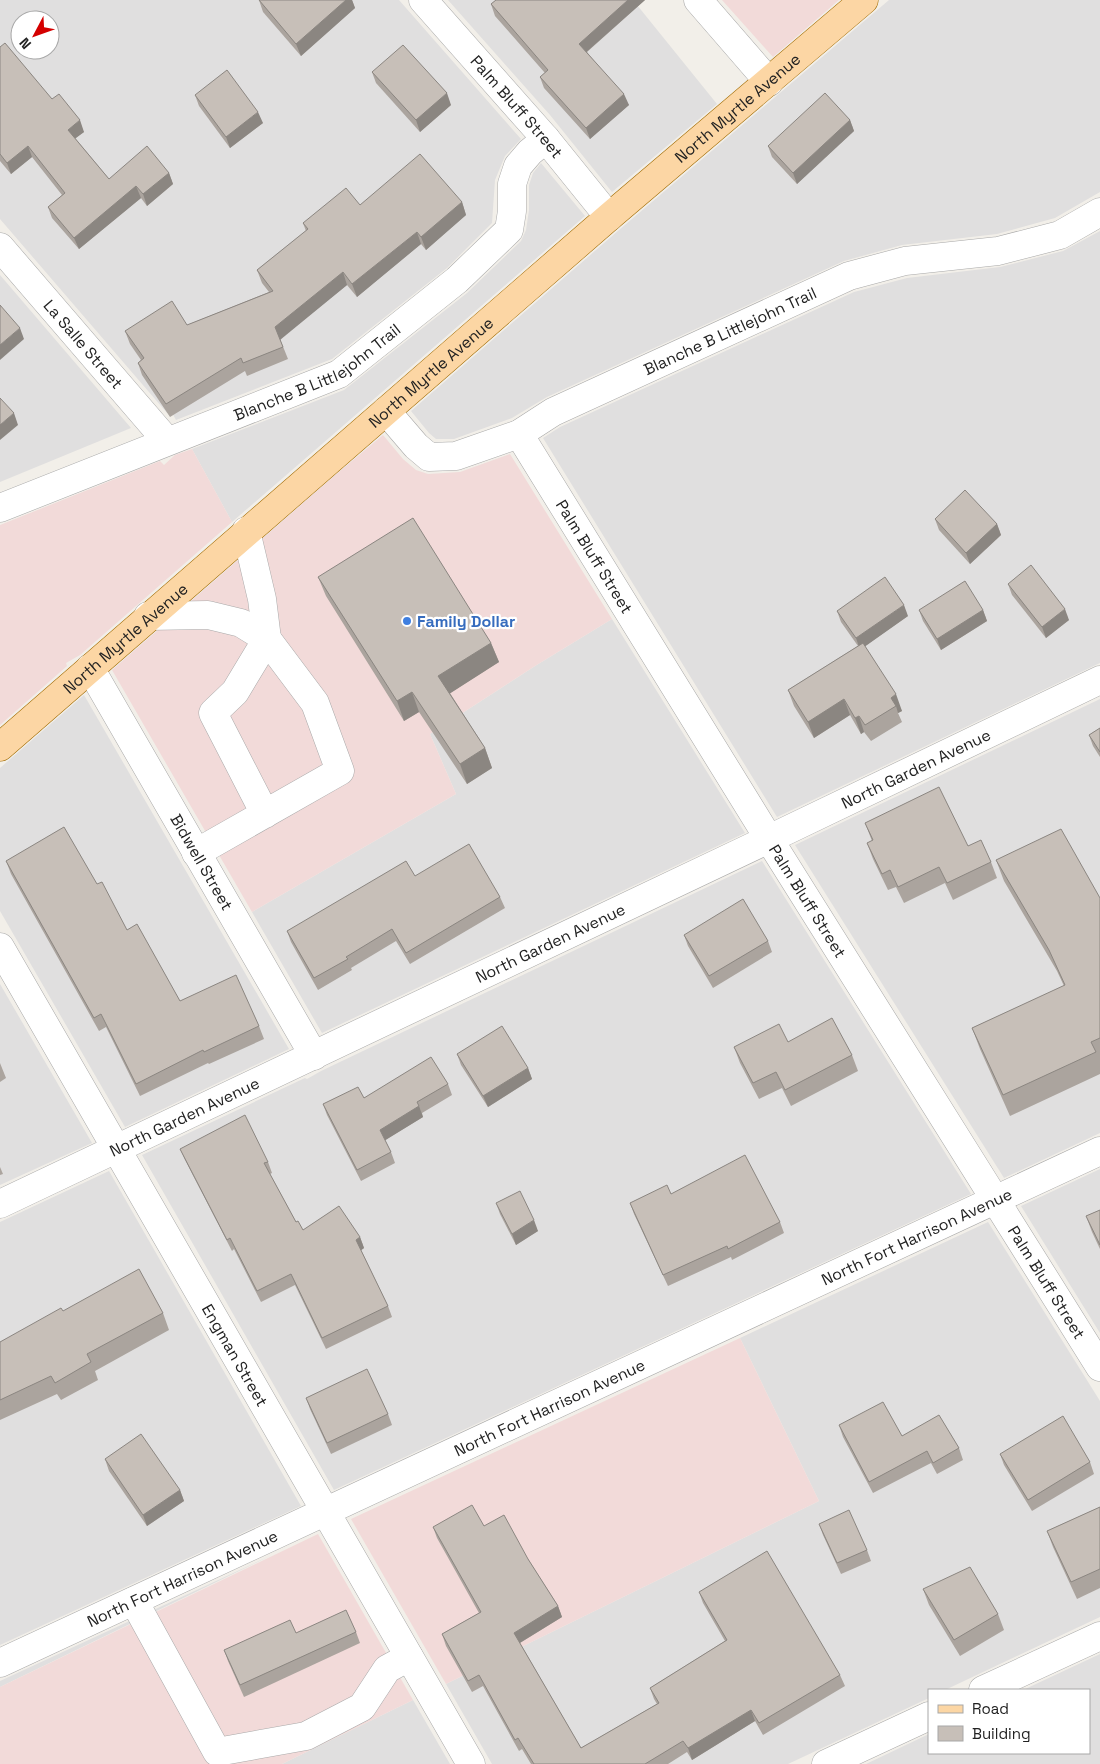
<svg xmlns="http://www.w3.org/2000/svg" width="1100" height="1764" font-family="'Space Grotesk',sans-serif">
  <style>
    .residential { fill: #e0dfdf; fill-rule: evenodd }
    .commercial { fill: #f2dad9 }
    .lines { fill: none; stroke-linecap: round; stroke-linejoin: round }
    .minor-casing { stroke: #a9a9a9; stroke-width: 29 }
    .major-casing { stroke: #a06b00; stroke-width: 29 }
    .minor { stroke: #fff; stroke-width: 28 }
    .major { stroke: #fcd6a4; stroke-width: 28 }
    .wall { fill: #aba49e }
    .shaded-wall { fill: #8b8681 }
    .building { fill: #c7bfb8; stroke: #8b8681 }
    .shop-dot { fill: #3f7fe0; stroke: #fff; stroke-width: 2 }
    .labels { text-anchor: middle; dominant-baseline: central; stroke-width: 4.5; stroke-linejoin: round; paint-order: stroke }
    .street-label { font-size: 16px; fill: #222; stroke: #fff }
    .shop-label { font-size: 16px; font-weight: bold; fill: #366cbe; stroke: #fff; text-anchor: start }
  </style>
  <rect width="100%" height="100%" fill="#f2efe9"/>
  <g class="residential">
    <path d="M0 0H399L521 139 505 156 495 180 492 223 447 268 332 359 176 420 171 411 167 413 0 219ZM20 20H50V50H20Z"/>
    <polygon points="448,0 633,0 717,104 612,192 550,115"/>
    <polygon points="889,0 1100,0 1100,192 1055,218 997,234 902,245 844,261 547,397 512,418 454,439 436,439 429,433 411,411 619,230"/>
    <polygon points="541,163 585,216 232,522 192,449 344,390 467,293 521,241 526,230 529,210 529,185 533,173"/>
    <polygon points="1100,231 1100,663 777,817 543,438 560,427 854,292 907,278 1000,267 1063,251"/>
    <polygon points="0,275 131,428 0,482"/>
    <polygon points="612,619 745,833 322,1033 252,912 456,794 430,734 535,666"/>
    <polygon points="84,695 289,1049 125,1127 0,911 0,768"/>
    <polygon points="1100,699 1100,1133 1004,1178 795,845"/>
    <polygon points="762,861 971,1194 334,1490 142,1155 305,1078 307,1079 321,1071"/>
    <polygon points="0,984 92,1143 0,1185"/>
    <polygon points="1100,1169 1100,1333 1021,1206"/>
    <polygon points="109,1171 301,1506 0,1645 0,1222"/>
    <polygon points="988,1222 1100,1401 1100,1617 945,1690 929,1690 929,1698 788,1764 492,1764 446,1684 819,1501 740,1338"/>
    <polygon points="272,1555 0,1687 0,1681"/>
    <polygon points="1100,1654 1100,1764 866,1764 929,1734 929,1753 1089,1753 1089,1690 1023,1690"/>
    <polygon points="413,1700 450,1764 282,1764"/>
  </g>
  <g class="commercial">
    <polygon points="722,0 839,0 773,57"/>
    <polygon points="383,435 403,459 416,470 428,474 460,472 510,454 612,619 535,666 430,734 456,794 252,912 112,670 334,476"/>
    <polygon points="192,449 232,522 80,655 66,663 67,666 0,725 0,525 160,461 164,465 175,455"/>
    <polygon points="740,1338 819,1501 446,1684 351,1519"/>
    <polygon points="318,1534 413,1700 282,1764 0,1764 0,1687"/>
  </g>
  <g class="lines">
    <defs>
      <g id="minor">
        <path id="s1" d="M423 0 546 139 609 217"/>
        <polyline points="698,0 769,82"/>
        <path id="s2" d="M0 247 167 441"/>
        <path id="s3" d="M386 411 416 446 429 457 456 456 519 434 553 412 849 276 905 261 998 251 1060 235 1100 212"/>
        <path id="s4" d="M519 434 769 839 1100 1367"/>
        <path id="s5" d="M0 508 339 374 457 280 509 230 512 211V184L518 166 530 152 546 139"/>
        <polyline points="246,531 262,599 267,639"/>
        <polyline points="148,616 208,615 241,623 267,639"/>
        <path id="s6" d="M90 668 314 1056"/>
        <polyline points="196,853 340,771 315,703 267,639 235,692 213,713 265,814"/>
        <path id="s7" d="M0 947 471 1764"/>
        <path id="s8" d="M0 1204 769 839 1100 680"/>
        <polyline points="134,1601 217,1752 306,1736 362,1707 387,1669 409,1657"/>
        <path id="s9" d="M0 1663 1100 1151"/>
        <polyline points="983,1690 1100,1636"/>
        <polyline points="826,1764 929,1716"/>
      </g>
      <g id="major">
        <path id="s10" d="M0 747 609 217 864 0"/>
      </g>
    </defs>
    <use href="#minor" class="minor-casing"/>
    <use href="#major" class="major-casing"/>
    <use href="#minor" class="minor"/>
    <use href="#major" class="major"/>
  </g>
  <g class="wall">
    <polygon points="259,0 352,0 355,8 301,56 263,12"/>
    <polygon points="496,0 645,0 587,52 629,105 590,139 544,88 540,77 545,73 495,16 491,4"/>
    <polygon points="0,47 52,99 84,132 75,138 109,179 169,173 173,184 147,206 141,198 79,249 52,218 48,207 62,195 32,157 11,174 0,161"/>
    <polygon points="372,72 451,105 420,132 376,83"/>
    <polygon points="195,95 263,123 230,148 199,106"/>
    <polygon points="850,120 854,131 797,184 772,157 768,146"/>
    <polygon points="462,202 466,215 426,250 421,244 357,297 347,285 280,339 288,359 247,376 245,371 170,417 142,375 138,363 141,360 130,344 125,331 187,325 269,292 262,283 257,270 306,231 303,223 360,205"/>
    <polygon points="935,519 997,524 1001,535 970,564 939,530"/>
    <polygon points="318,577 491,643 499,662 450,693 485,748 492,768 467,784 419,712 404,721 326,596"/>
    <polygon points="1008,584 1069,620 1046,638 1012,595"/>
    <polygon points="919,610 983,610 987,621 941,650 923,621"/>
    <polygon points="837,611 908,616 865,646 902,711 898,713 902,722 871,741 864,732 861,734 850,715 814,738 794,706 788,690 858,646 841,622"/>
    <polygon points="1100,728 1100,757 1093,746 1089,735"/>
    <polygon points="865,823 968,846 991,862 997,878 953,900 945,883 904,903 896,887 888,890 873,859 867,843 872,841"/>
    <polygon points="996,860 1100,898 1100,1074 1010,1116 980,1049 972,1028 1064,986 1057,971 1004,881"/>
    <polygon points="6,861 127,930 180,1001 259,1026 264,1039 209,1064 208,1063 140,1096 106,1027 99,1031 11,874"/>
    <polygon points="415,876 500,897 505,908 410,964 396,941 351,968 352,970 318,990 291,942 287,931"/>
    <polygon points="684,935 768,941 772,952 713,988 688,946"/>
    <polygon points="788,1042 852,1055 858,1071 791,1106 782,1088 759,1099 740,1063 734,1047"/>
    <polygon points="457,1054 528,1068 532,1079 488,1107 461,1065"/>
    <polygon points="0,1063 6,1078 0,1082"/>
    <polygon points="448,1084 452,1095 422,1113 423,1117 385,1140 391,1152 395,1163 361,1181 327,1115 323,1104"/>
    <polygon points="180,1149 268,1162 272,1173 270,1174 296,1222 303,1230 360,1237 364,1248 361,1250 388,1306 392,1317 326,1349 295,1285 261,1302 234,1249 232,1251 185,1160"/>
    <polygon points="0,1167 3,1174 0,1175"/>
    <polygon points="496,1203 538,1231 516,1245 500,1214"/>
    <polygon points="630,1203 780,1222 784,1233 732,1260 731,1257 668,1286 634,1214"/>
    <polygon points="1100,1210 1100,1249 1092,1232 1086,1216"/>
    <polygon points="63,1311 163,1313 169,1330 95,1371 98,1380 61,1400 57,1394 0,1420 0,1342"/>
    <polygon points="306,1398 388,1414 392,1425 331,1454 310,1409"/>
    <polygon points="839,1425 902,1436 959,1448 963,1460 937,1474 931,1463 873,1493 843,1437"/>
    <polygon points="1000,1454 1090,1462 1094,1474 1032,1511 1004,1465"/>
    <polygon points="105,1459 180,1490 184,1501 147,1526 109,1471"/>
    <polygon points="1100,1507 1100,1588 1077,1599 1053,1547 1047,1531"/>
    <polygon points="819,1524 867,1550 871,1561 841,1574 823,1535"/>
    <polygon points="484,1526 528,1559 558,1606 562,1617 520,1643 581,1748 657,1704 654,1699 650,1688 725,1641 703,1603 699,1592 840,1675 845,1686 763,1735 755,1721 692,1760 687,1752 668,1764 531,1764 522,1749 519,1751 483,1686 472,1692 446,1646 442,1634 479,1613 437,1538 433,1527"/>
    <polygon points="923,1589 998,1614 1004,1630 960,1656 929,1605"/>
    <polygon points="356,1632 360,1643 244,1697 228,1661 224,1650 296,1633"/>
  </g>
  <g class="shaded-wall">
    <polygon points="346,0 352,0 355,8 301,56 296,44"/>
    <polygon points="628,0 645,0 583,55 579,44"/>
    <polygon points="447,93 451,105 420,132 416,120"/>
    <polygon points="624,94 629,105 590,139 586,128"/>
    <polygon points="258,112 263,123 230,148 226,137"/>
    <polygon points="80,120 84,132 72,141 68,130"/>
    <polygon points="850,120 854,131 797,184 793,173"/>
    <polygon points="28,146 32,157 11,174 7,163"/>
    <polygon points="169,173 173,184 147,206 143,194"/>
    <polygon points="136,186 141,198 79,249 74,238"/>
    <polygon points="462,202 466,215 426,250 421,237"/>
    <polygon points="417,232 421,244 357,297 352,284"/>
    <polygon points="343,272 347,285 280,340 275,327"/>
    <polygon points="20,328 24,339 0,360 0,345"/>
    <polygon points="14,413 18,425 0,440 0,425"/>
    <polygon points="997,524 1001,535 970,564 966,553"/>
    <polygon points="904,605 908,616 860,650 856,638"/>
    <polygon points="1065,609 1069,620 1046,638 1042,627"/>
    <polygon points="983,610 987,621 941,650 937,639"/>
    <polygon points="491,643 499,662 446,696 438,676"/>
    <polygon points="412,692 419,712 404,721 397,701"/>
    <polygon points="896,694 902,711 898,713 896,706 891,698"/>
    <polygon points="844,699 850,715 814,738 808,722"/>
    <polygon points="859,716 864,732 861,734 855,718"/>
    <polygon points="485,748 492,768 467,784 460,764"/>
    <polygon points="528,1068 532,1079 488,1107 483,1096"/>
    <polygon points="419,1106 423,1117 384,1141 380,1130"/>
    <polygon points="534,1220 538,1231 516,1245 512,1234"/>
    <polygon points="360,1237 364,1248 360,1251 356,1240"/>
    <polygon points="180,1490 184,1501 147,1526 143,1515"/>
    <polygon points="558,1606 562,1617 518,1644 514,1633"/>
    <polygon points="751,1710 755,1721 692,1760 688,1748"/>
  </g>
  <g class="building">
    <polygon points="259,0 346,0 296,44"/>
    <polygon points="496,0 628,0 579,44 624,94 586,128 540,77 548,70 491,4"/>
    <polygon points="5,43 52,99 59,94 80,120 68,130 109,179 147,146 169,173 143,194 136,186 74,238 48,207 65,193 28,146 7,163 0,154 0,47"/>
    <polygon points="403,45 447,93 416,120 372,72"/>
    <polygon points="227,70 258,112 226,137 195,95"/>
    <polygon points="825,93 850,120 793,173 768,146"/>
    <polygon points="420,154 462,202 421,237 417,232 352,284 343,272 275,327 283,347 243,363 241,358 166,404 138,363 144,358 125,331 172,301 187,325 273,291 257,270 308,229 303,223 346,188 360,205"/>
    <polygon points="0,305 20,328 0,345"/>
    <polygon points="0,398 14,413 0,425"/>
    <polygon points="965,490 997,524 966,553 935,519"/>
    <polygon points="413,518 491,643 438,676 485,748 460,764 412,692 397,701 318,577"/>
    <polygon points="1031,565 1065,609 1042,627 1008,584"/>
    <polygon points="885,577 904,605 856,638 837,611"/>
    <polygon points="965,581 983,610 937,639 919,610"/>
    <polygon points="863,643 896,694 891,698 896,706 865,725 859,716 855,718 844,699 808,722 788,690"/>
    <polygon points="1100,728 1100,752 1089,735"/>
    <polygon points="939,787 968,846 981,840 991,862 947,883 939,867 898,887 890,870 882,874 867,843 873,840 865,823"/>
    <polygon points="64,827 97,884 102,882 127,930 137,924 180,1001 236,975 259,1026 204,1052 203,1050 136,1084 101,1014 94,1018 6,861"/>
    <polygon points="1061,829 1100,898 1100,1038 1091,1042 1096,1052 1003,1095 972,1028 1065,985 1049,950 996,860"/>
    <polygon points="469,844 500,897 406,953 392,929 346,957 348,959 314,978 287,931 406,861 415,876"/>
    <polygon points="743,899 768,941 709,976 684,935"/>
    <polygon points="832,1018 852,1055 785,1090 776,1072 753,1083 734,1047 779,1024 788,1042"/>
    <polygon points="502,1026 528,1068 483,1096 457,1054"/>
    <polygon points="431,1057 448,1084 417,1102 419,1106 380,1130 391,1152 357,1170 323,1104 358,1087 364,1098"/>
    <polygon points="245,1115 268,1162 264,1163 296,1222 298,1221 303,1230 339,1206 360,1237 356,1240 388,1306 322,1338 291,1274 257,1291 230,1238 227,1240 180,1149"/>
    <polygon points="745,1155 780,1222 728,1249 727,1246 663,1275 630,1203 667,1185 671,1194"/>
    <polygon points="520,1191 534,1220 512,1234 496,1203"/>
    <polygon points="1100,1210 1100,1245 1086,1216"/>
    <polygon points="139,1269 163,1313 87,1354 91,1362 55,1383 51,1376 0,1400 0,1342 61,1308 63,1311"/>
    <polygon points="367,1369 388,1414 327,1443 306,1398"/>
    <polygon points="883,1402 902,1436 939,1415 959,1448 933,1463 927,1451 869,1482 839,1425"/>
    <polygon points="1063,1416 1090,1462 1028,1500 1000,1454"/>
    <polygon points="141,1434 180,1490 143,1515 105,1459"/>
    <polygon points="472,1505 484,1526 504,1515 528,1559 558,1606 514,1633 581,1748 659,1703 650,1688 727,1640 699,1592 767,1551 840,1675 759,1723 751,1710 688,1748 683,1741 645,1764 534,1764 518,1738 515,1740 479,1675 468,1681 442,1634 481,1612 433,1527"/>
    <polygon points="1100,1507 1100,1569 1071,1582 1047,1531"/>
    <polygon points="849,1510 867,1550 837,1563 819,1524"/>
    <polygon points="970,1567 998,1614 954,1640 923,1589"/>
    <polygon points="346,1610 356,1632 240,1685 224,1650 290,1620 296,1633"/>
  </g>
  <circle class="shop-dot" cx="407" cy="621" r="5"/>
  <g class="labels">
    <g class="street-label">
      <text stroke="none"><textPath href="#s1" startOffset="142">Palm Bluff Street</textPath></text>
      <text stroke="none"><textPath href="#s10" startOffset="976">North Myrtle Avenue</textPath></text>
      <text stroke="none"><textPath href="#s3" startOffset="392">Blanche B Littlejohn Trail</textPath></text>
      <text stroke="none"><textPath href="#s2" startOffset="128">La Salle Street</textPath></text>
      <text stroke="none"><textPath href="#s5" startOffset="346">Blanche B Littlejohn Trail</textPath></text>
      <text stroke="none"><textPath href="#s10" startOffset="571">North Myrtle Avenue</textPath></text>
      <text stroke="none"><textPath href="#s4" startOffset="144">Palm Bluff Street</textPath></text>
      <text stroke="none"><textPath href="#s10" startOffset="166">North Myrtle Avenue</textPath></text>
      <text stroke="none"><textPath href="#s8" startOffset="1014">North Garden Avenue</textPath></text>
      <text stroke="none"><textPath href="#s6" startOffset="224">Bidwell Street</textPath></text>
      <text stroke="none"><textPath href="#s4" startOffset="549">Palm Bluff Street</textPath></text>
      <text stroke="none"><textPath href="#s8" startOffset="609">North Garden Avenue</textPath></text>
      <text stroke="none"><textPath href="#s8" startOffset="204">North Garden Avenue</textPath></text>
      <text stroke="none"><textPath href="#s9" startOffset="1011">North Fort Harrison Avenue</textPath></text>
      <text stroke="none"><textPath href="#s4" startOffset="999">Palm Bluff Street</textPath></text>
      <text stroke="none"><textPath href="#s7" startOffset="471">Engman Street</textPath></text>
      <text stroke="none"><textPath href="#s9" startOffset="606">North Fort Harrison Avenue</textPath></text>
      <text stroke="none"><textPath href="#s9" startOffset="201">North Fort Harrison Avenue</textPath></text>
    </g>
    <g class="shop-label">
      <text x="417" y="621">Family Dollar</text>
    </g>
  </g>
  <rect x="928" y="1689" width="162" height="65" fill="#ffffff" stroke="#a7a7a7"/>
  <rect x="938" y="1705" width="25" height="8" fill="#fcd6a4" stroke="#a7a7a7"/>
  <text x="972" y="1714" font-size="15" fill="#222222">Road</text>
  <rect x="938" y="1726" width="25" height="15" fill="#c7bfb8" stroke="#a7a7a7"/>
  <text x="972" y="1739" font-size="15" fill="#222222">Building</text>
  <g transform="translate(35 35) rotate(229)"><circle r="24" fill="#ffffff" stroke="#a7a7a7"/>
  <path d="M0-4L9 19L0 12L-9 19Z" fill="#d40000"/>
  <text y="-8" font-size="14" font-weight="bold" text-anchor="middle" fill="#222222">N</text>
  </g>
</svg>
